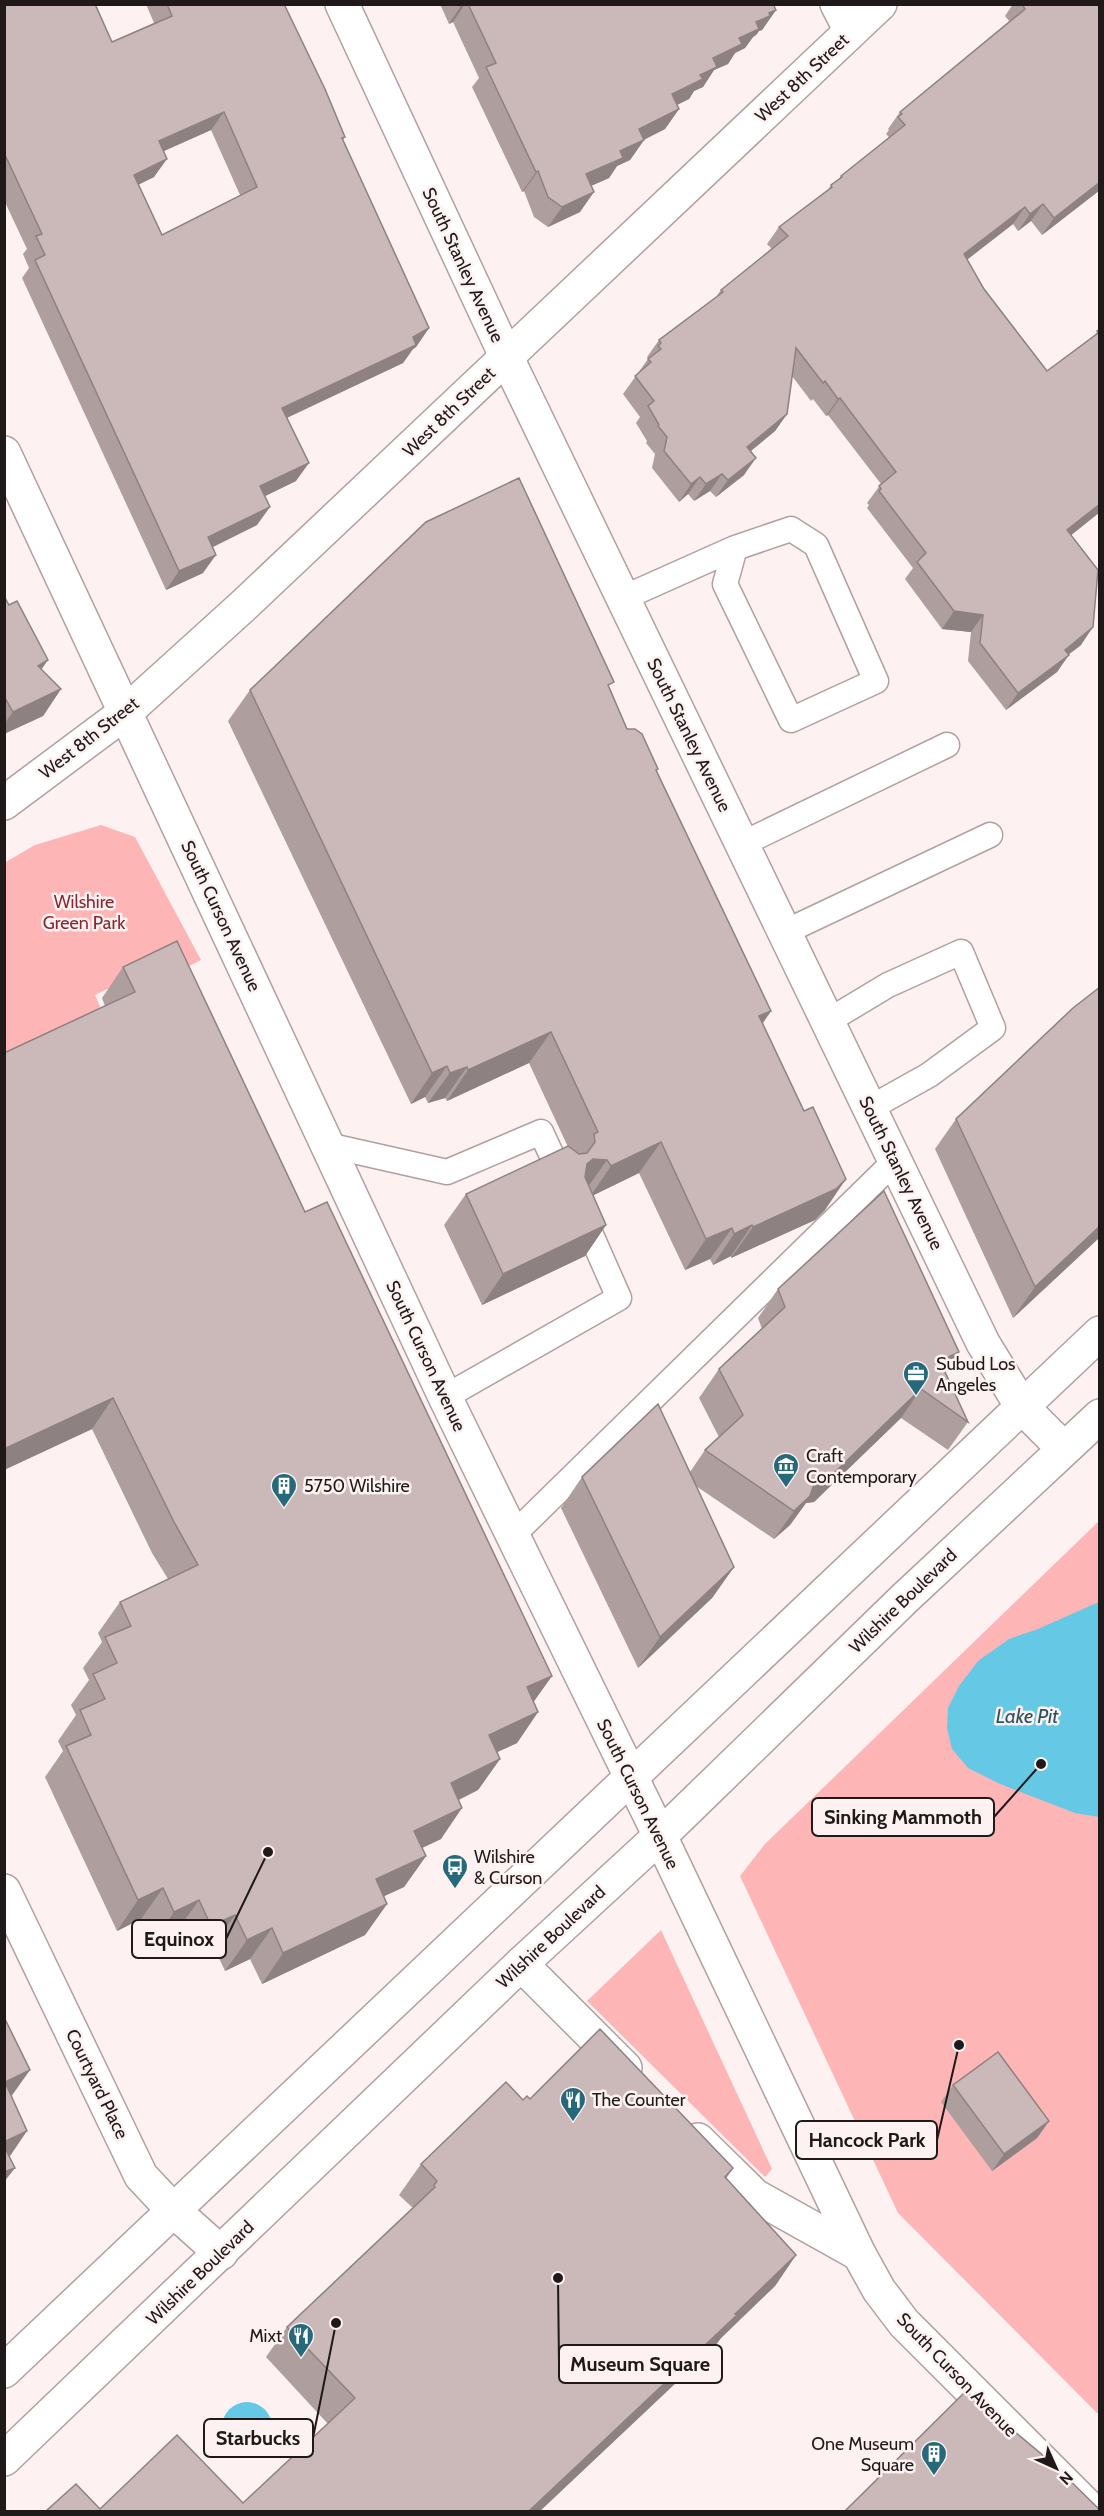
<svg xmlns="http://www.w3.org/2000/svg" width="1104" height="2516" font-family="Cabin,sans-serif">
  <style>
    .green { fill: #feb5b6 }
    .water { fill: #65c8e4 }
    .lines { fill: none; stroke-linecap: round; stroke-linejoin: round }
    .service-casing { stroke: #b2a0a0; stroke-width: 27 }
    .minor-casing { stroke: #b2a0a0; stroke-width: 36 }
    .tertiary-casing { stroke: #b2a0a0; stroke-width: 36 }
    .primary-casing { stroke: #b2a0a0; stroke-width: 36 }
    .service { stroke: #fff; stroke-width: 24 }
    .minor { stroke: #fff; stroke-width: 33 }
    .tertiary { stroke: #fff; stroke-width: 33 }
    .primary { stroke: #fff; stroke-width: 33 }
    .wall { fill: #af9e9e; fill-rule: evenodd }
    .shaded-wall { fill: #8e8181 }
    .building { fill: #cbb8b8; stroke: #8e8181; stroke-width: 1.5; fill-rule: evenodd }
    .labels { text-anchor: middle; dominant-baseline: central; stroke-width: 5; stroke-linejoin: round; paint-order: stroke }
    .street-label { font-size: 18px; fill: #1f1919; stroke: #fdf2f1 }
    .park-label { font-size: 18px; fill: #882732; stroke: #fdf2f1 }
    .poi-label { font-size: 18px; fill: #1f1919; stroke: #fdf2f1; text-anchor: start }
    .water-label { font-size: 20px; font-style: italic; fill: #285460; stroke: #fdf2f1 }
    .leader { fill: none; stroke: #1f1919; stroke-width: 2 }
    .callout-dot { fill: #1f1919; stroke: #fdf2f1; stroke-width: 2 }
    .callout { fill: #fdf2f1; stroke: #1f1919; stroke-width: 2 }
    .callout-label { font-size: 20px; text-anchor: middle; font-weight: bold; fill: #1f1919 }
  </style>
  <rect width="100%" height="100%" fill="#fdf2f1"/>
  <g class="green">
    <polygon points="101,825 135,837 201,960 169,976 161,963 95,995 106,1020 5,1067 4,863 35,845"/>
    <polygon points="1099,1521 1099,2415 898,2213 740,1876 765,1844"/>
    <polygon points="661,1930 772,2169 765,2177 587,2001"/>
  </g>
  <g class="water">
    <polygon points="1099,1602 1099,1817 1075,1813 1000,1784 968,1768 952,1749 947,1728 948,1708 959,1686 978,1661 1009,1639 1038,1629"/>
    <circle cx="247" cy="2427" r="25"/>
  </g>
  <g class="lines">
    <defs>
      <g id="service">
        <polyline points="623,598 735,548 791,529 816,545 876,681 791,720 725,584 735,548"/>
        <polyline points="742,844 947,745"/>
        <polyline points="785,932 990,835"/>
        <polyline points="828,1021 888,985 961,952 993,1028 929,1075 870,1108"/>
        <polyline points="327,1145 447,1172 541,1132 559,1171"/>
        <polyline points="445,1397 619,1298 581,1212"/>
        <polyline points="512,1536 895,1161"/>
      </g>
      <g id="minor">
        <polyline points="342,4 506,356 983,1343 1022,1407 1064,1449"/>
        <polyline points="837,4 851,31"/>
        <polyline points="4,453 445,1397 660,1836 859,2254 879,2290 904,2323 1093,2512"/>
        <polyline points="4,1891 141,2176 173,2210 221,2253"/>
        <polyline points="521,1964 625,2068"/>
        <polyline points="698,2140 755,2196 859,2254"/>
      </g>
      <polyline id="tertiary" points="4,803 126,712 243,606 880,4"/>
      <g id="primary">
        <polyline points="4,2371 1100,1333"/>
        <polyline points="4,2459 521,1964 660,1836 905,1598 1100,1416"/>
      </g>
    </defs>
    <use href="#service" class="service-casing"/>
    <use href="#minor" class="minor-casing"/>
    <use href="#tertiary" class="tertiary-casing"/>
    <use href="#primary" class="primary-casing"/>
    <use href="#service" class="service"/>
    <use href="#minor" class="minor"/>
    <use href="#tertiary" class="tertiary"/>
    <use href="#primary" class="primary"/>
  </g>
  <g class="wall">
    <path d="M4 4 112 42 154 23 146 4H284L345 137 343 140 429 328 416 347 413 349 403 363 287 418 296 481 265 496 257 525 212 547 203 573 166 590 22 278 29 268 23 254 27 249 4 200ZM211 130 240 195 162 235 138 185 154 177 164 151Z"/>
    <polygon points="440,4 773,4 776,10 762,30 759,31 756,35 753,37 745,48 735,53 728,64 714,70 703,87 694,91 689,99 677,105 679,109 665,129 644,140 630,160 617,166 609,178 591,186 580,212 548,227 534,217 524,191 522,192 472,87 479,78 453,22 449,24"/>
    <polygon points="1013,4 1100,4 1100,190 1042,235 1031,221 1018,231 1013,224 967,260 984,289 1047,371 1092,338 1100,329 1100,512 1071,535 1081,645 1069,654 1057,672 1006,710 968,661 971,632 942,629 905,579 913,568 867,508 869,505 867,503 881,484 828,415 826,416 813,399 811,401 792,376 787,414 775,431 751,451 744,475 716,497 710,491 694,501 688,494 679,502 652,468 655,454 646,443 647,441 636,423 640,417 623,394 648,359 647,357 659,340 716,297 721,290 772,249 767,244 779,227 828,190 831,185 837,181 841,176 889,137 886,134 889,130 888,129 900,112 1010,22 1005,16"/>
    <polygon points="4,596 41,669 61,689 43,716 4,734"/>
    <polygon points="610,688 627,729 658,769 656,771 771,1011 763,1023 825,1210 815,1220 731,1258 731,1256 713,1265 710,1259 685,1270 639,1173 593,1195 606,1225 585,1256 482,1305 444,1225 466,1194 568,1147 529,1063 447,1101 445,1098 428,1103 425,1097 411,1104 228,721 250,690"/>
    <polygon points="123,967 305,1212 552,1676 533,1702 538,1712 517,1743 497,1752 500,1759 478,1790 459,1800 441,1839 422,1848 426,1856 404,1887 384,1896 387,1904 365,1935 262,1984 250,1959 225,1971 213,1945 189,1956 177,1931 153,1943 141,1919 117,1931 45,1777 63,1751 58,1741 76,1715 71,1705 89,1680 83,1668 102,1642 98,1633 120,1602 168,1579 152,1553 92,1429 4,1470 4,1053 105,1006 102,998"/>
    <polygon points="956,1119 1100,1237 1013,1318 935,1149"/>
    <polygon points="778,1289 945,1372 968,1422 948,1450 901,1418 814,1502 806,1503 790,1525 774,1539 696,1486 734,1567 712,1598 638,1668 561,1508 582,1477 690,1472 705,1450 719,1437 699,1398 719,1369 762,1329 758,1318"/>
    <polygon points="953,2085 1049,2121 1037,2138 992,2171 941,2102"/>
    <polygon points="530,2099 733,2168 726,2179 796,2255 775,2286 721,2338 715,2346 540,2511 100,2509 243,2503 328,2424 266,2357 287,2327 413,2208 399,2195 421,2164 523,2100"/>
  </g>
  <g class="shaded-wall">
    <polygon points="462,4 465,4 453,22 449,24"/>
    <polygon points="776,10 762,30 759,31 756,35 753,37 745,48 735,53 728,64 714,70 703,87 694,91 689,99 658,114 672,94 713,58 739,38 756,22 769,13"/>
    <polygon points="679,109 665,129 625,149 639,129"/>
    <polygon points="224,112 211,130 146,159 159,141"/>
    <polygon points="644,140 630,160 617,166 609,178 572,194 586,174 620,151"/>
    <polygon points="167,159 154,177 121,193 134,175"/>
    <polygon points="538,171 524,191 522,192 536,172"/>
    <polygon points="1100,182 1100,190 1042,235 1054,218"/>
    <polygon points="594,192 580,212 548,227 562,207"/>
    <polygon points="1043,204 1031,221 1018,231 1030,214"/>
    <polygon points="1025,207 1013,224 952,271 964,254"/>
    <polygon points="429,328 416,347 413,349 403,363 269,426 282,408"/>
    <polygon points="840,398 828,415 826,416 838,399"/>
    <polygon points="787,414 775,431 735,464 747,447"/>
    <polygon points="756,458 744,475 716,497 728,480"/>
    <polygon points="309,463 296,481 247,505 260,486"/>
    <polygon points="722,474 710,491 694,501 706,484"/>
    <polygon points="700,477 688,494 679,502 691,484"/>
    <polygon points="1100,504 1100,512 1055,548 1067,530"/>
    <polygon points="270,507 257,525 195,556 208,537"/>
    <polygon points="216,555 203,573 166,590 179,571"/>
    <polygon points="954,611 983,615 971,632 942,629"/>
    <polygon points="1093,627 1081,645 1055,665 1069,655 1057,672 1006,710 1018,693 1065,650"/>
    <polygon points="48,660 29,687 38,666"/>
    <polygon points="61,689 43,716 4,734 4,724 13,712"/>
    <polygon points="771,1011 750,1041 759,1016"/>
    <polygon points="551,1032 529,1063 447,1101 468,1070"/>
    <polygon points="447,1066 425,1097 411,1104 432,1073"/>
    <polygon points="467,1067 445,1098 428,1103 450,1073"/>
    <polygon points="661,1142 639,1173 590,1197 611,1166"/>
    <polygon points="593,1159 607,1160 585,1191 572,1190 587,1164"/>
    <polygon points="846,1179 825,1210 815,1220 731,1258 753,1227"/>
    <polygon points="606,1225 585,1256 482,1305 503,1274"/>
    <polygon points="752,1225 731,1256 713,1265 734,1234"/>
    <polygon points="1100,1226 1100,1237 1013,1318 1035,1287"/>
    <polygon points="732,1228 710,1259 685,1270 706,1239"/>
    <polygon points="959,1352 939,1381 921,1389 901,1418 814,1502 806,1503 790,1525 774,1539 794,1511 813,1487 940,1361"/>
    <polygon points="113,1398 92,1429 4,1470 4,1449"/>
    <polygon points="734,1567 712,1598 638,1668 660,1637"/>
    <polygon points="552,1676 530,1707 527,1687"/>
    <polygon points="538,1712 517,1743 467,1766 489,1735"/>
    <polygon points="500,1759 478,1790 429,1814 451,1783"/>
    <polygon points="462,1808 441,1839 392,1862 414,1831"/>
    <polygon points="426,1856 404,1887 354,1910 376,1879"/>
    <polygon points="163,1888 141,1919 117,1931 138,1900"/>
    <polygon points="199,1900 177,1931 153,1943 174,1912"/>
    <polygon points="387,1904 365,1935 262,1984 283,1953"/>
    <polygon points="235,1915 213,1945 189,1956 211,1926"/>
    <polygon points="272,1928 250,1959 225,1971 247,1940"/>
    <polygon points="30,2070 8,2101 5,2082"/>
    <polygon points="1049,2121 1037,2138 992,2171 1004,2154"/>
    <polygon points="27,2131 6,2162 4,2163 4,2142"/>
    <polygon points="15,2168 4,2182 4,2172"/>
    <polygon points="796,2255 775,2286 721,2338 715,2346 540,2511 529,2511"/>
  </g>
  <g class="building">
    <path d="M4 4H95L112 42 172 16 167 4H284L325 89 345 137 342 138 429 328 413 337 416 345 282 408 309 463 260 486 270 507 208 537 216 555 179 571 35 260 45 255 36 236 42 234 6 157 4 158ZM224 112 257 187 162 235 134 175 167 159 159 141Z"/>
    <polygon points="468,4 773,4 776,10 769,13 770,16 756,22 759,29 739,38 742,44 713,58 717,67 700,75 703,79 672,94 679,109 639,129 644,140 620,151 623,158 586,174 594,192 562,207 548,197 538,171 536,172 486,67 496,63"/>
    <polygon points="1022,4 1100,4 1100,182 1054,218 1043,204 1030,214 1025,207 964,254 984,289 1047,371 1098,333 1097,331 1100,329 1100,504 1067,530 1098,570 1093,627 1065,650 1069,655 1018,693 980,643 983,615 954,611 917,562 926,553 879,491 881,489 879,486 896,472 840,398 838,399 825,381 823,383 796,348 787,414 747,447 756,458 728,480 722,474 706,484 700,477 691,484 664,451 667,437 658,426 659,425 648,406 654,401 635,376 651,362 648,359 661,349 658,346 661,343 659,340 723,292 721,290 788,236 779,227 832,187 831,185 842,177 841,176 905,125 898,117 902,114 900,112 1025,9"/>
    <polygon points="519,478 614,682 608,685 627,729 635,729 642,734 658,769 656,770 771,1011 759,1016 804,1111 813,1107 846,1179 836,1189 753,1227 752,1225 734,1234 732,1228 706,1239 661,1142 611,1166 607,1160 593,1159 587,1164 585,1177 606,1225 503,1274 466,1194 568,1146 579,1154 587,1153 595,1142 594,1134 598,1132 551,1032 468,1070 467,1067 450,1073 447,1066 432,1073 250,690 426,522"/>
    <polygon points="4,596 9,605 17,601 48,660 38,666 61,689 13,712 4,696"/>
    <polygon points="177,941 305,1212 327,1202 552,1676 527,1687 538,1712 489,1735 500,1759 451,1783 462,1808 414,1831 426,1856 376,1879 387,1904 283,1953 272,1928 247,1940 235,1915 211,1926 199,1900 174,1912 163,1888 138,1900 66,1746 91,1735 80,1710 105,1699 93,1674 117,1663 105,1637 131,1626 120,1602 198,1565 174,1522 113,1398 4,1449 4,1053 135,992 123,967"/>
    <polygon points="1100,987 1100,1226 1035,1287 956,1119 1073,1008"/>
    <polygon points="884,1191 959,1352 940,1361 968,1422 921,1389 834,1473 826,1474 813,1487 810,1496 794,1511 705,1450 743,1415 719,1369 785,1307 778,1289"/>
    <polygon points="658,1404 734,1567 660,1637 582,1477"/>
    <polygon points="4,2017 30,2070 5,2082 27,2131 4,2142"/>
    <polygon points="600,2029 733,2168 725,2177 796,2255 735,2314 737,2315 529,2511 46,2511 76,2484 100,2509 177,2435 243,2503 355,2398 287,2327 435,2187 434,2185 437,2181 421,2164 506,2082 523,2100 527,2096 530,2099"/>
    <polygon points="998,2052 1049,2121 1004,2154 953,2085"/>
    <polygon points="4,2146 15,2168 4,2172"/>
    <polygon points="966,2391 1051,2462 1100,2510 1100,2511 845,2511"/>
  </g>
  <defs>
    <symbol id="office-pin" viewBox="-11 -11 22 30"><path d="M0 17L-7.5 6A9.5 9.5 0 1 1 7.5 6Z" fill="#26697b" stroke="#fdf2f1"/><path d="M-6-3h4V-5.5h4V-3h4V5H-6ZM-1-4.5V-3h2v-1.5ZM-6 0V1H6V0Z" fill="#fff"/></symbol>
    <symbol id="museum-pin" viewBox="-11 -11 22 30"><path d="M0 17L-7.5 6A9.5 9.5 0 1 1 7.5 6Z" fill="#26697b" stroke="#fdf2f1"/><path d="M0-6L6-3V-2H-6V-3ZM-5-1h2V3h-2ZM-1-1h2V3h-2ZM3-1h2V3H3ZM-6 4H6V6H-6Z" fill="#fff"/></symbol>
    <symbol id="building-pin" viewBox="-11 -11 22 30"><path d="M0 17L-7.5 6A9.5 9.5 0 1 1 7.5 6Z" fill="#26697b" stroke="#fdf2f1"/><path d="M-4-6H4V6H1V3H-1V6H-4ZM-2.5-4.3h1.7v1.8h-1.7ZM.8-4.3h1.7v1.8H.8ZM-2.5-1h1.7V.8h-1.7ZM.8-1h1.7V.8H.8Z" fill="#fff"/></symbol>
    <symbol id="bus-pin" viewBox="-11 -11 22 30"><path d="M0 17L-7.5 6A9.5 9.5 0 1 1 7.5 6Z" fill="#26697b" stroke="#fdf2f1"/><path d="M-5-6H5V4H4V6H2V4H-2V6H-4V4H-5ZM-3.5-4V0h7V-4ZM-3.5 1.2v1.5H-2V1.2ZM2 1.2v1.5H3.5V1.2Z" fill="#fff"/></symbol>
    <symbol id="restaurant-pin" viewBox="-11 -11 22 30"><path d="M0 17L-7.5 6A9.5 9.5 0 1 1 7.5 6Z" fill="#26697b" stroke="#fdf2f1"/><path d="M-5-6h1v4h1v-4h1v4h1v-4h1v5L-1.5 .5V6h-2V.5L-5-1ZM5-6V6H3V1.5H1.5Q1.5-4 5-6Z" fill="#fff"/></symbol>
  </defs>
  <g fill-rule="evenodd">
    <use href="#office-pin" x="901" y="1359" width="30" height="40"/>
    <use href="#museum-pin" x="771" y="1451" width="30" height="40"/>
    <use href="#building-pin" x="269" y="1471" width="30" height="40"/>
    <use href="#bus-pin" x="440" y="1852" width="30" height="40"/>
    <use href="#restaurant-pin" x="558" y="2085" width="30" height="40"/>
    <use href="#restaurant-pin" x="286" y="2321" width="30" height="40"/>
    <use href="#building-pin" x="919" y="2439" width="30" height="40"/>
  </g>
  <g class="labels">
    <g class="street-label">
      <text transform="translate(802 78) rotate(-43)">West 8th Street</text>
      <text transform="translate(463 265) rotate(65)">South Stanley Avenue</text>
      <text transform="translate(449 412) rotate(-44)">West 8th Street</text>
      <text transform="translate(689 735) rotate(64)">South Stanley Avenue</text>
      <text transform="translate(89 738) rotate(-38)">West 8th Street</text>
      <text transform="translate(221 916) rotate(65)">South Curson Avenue</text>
      <text transform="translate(901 1173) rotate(64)">South Stanley Avenue</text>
      <text transform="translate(426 1356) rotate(65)">South Curson Avenue</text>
      <text transform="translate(903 1601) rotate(-44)">Wilshire Boulevard</text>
      <text transform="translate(638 1794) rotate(64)">South Curson Avenue</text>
      <text transform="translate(551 1937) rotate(-43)">Wilshire Boulevard</text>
      <text transform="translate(97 2084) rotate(64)">Courtyard Place</text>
      <text transform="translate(200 2273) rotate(-44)">Wilshire Boulevard</text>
      <text transform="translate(957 2375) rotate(46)">South Curson Avenue</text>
    </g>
    <g class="park-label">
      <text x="84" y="902">Wilshire<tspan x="84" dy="21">Green Park</tspan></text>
    </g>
    <g class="poi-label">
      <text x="936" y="1364">Subud Los<tspan x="936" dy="21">Angeles</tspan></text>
      <text x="806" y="1456">Craft<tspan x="806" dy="21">Contemporary</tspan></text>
      <text x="304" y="1486">5750 Wilshire</text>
      <text x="474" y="1857">Wilshire<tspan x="474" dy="21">&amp; Curson</tspan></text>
      <text x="592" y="2100">The Counter</text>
      <text x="282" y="2336" text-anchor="end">Mixt</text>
      <text x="914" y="2444" text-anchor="end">One Museum<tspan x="914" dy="21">Square</tspan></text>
    </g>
    <g class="water-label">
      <text x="1027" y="1716">Lake Pit</text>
    </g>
  </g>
  <path class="leader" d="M1041 1764L994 1817M268 1852L226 1939M959 2045L937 2140M558 2278L559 2364M336 2323L313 2438"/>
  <g class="callout-dot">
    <circle cx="1041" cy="1764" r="6"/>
    <circle cx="268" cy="1852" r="6"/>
    <circle cx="959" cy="2045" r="6"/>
    <circle cx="558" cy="2278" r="6"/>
    <circle cx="336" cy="2323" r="6"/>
  </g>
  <g class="callout">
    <rect x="812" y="1798" width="182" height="38" rx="6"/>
    <rect x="132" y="1920" width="94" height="38" rx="6"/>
    <rect x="796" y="2121" width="141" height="38" rx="6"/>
    <rect x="559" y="2345" width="163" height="38" rx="6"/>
    <rect x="204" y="2419" width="109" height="38" rx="6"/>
  </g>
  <g class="callout-label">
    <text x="903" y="1824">Sinking Mammoth</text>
    <text x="179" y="1946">Equinox</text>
    <text x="867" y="2147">Hancock Park</text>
    <text x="640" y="2371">Museum Square</text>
    <text x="258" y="2445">Starbucks</text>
  </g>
  <rect width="1104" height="2516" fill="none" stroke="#1f1919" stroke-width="12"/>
  <g transform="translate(1056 2468) rotate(135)" stroke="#fdf2f1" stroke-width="4.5" paint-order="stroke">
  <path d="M0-4.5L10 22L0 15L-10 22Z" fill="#1f1919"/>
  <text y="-9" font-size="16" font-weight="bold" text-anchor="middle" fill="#1f1919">N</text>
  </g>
</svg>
